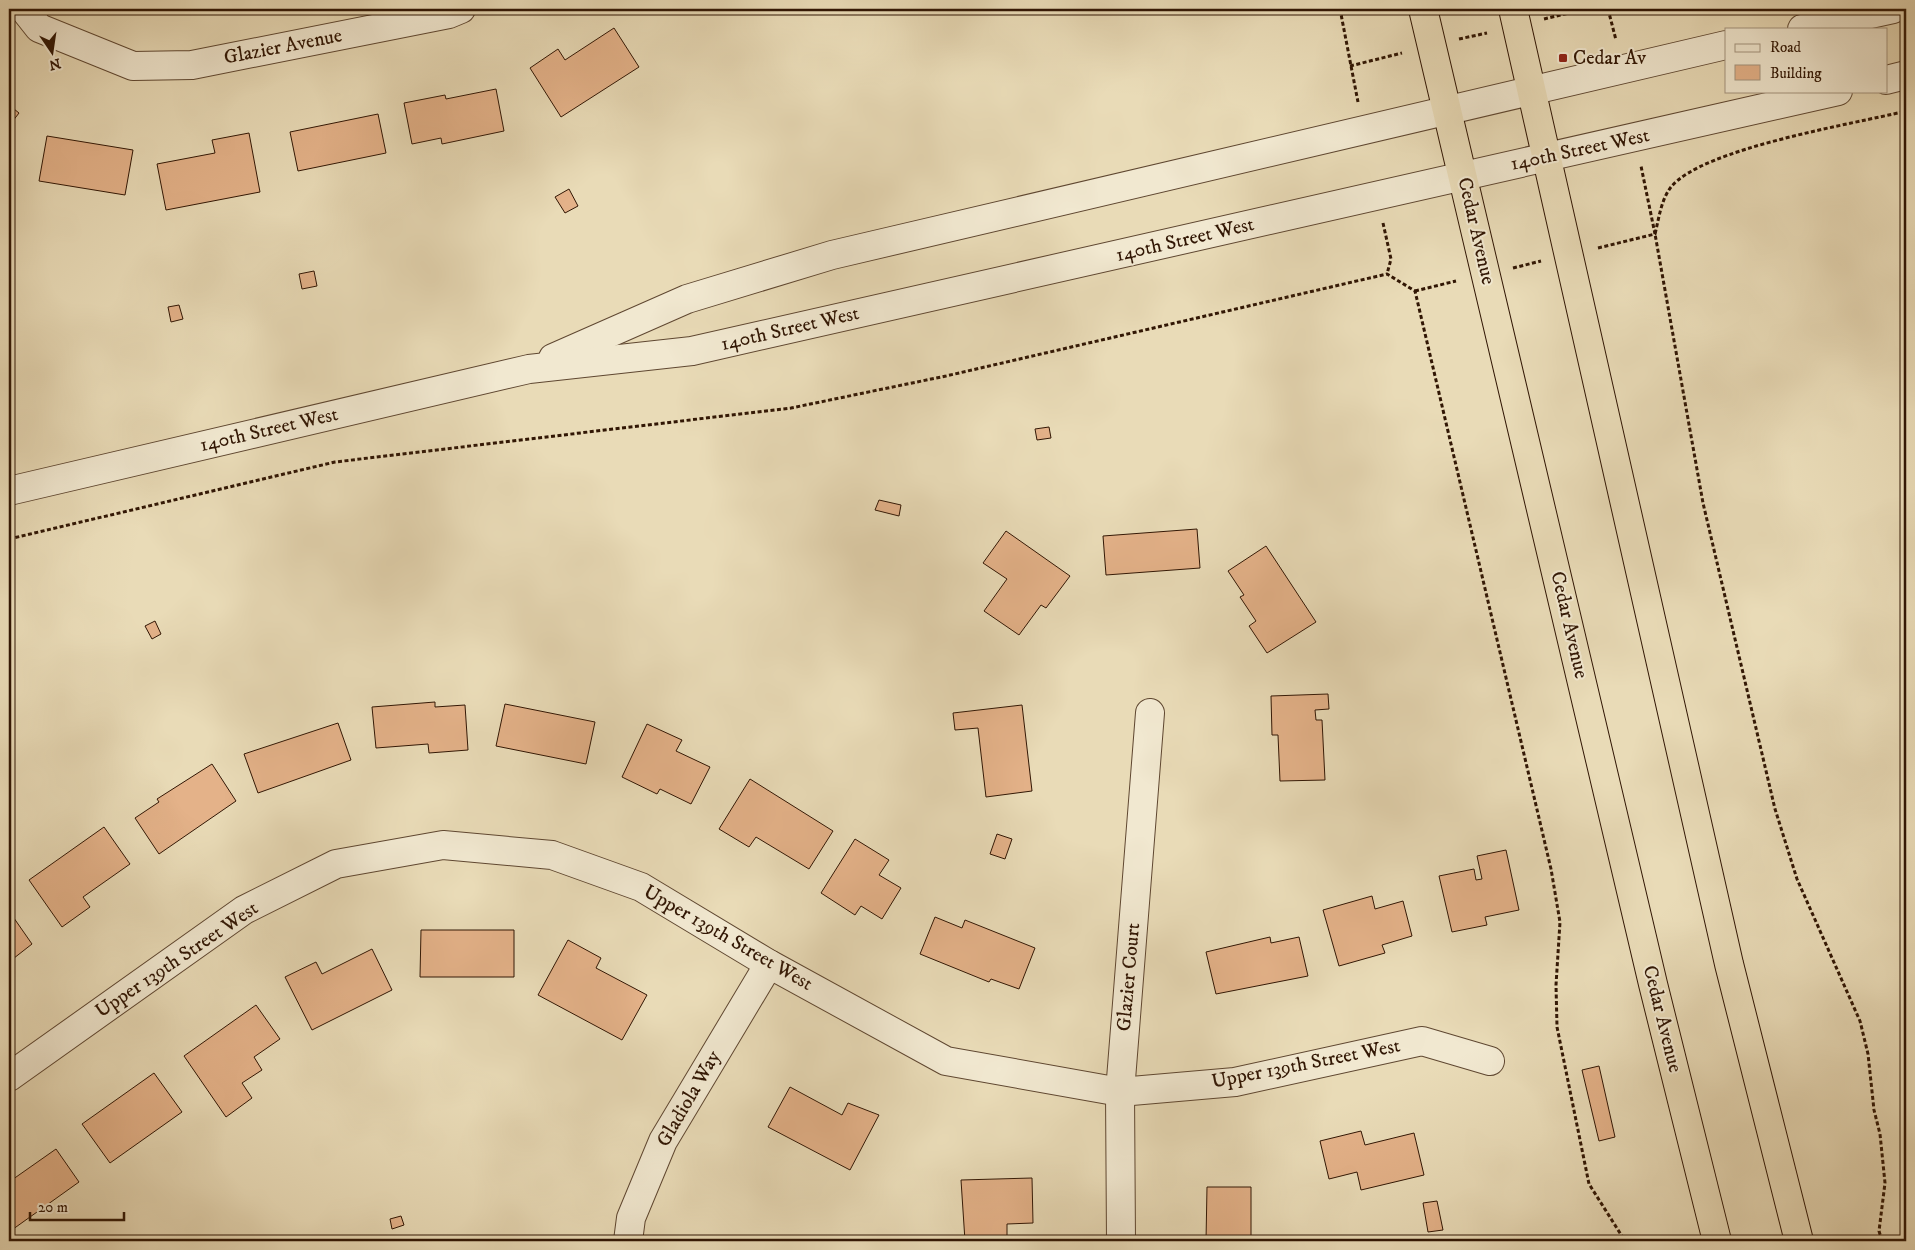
<svg xmlns="http://www.w3.org/2000/svg" width="1915" height="1250" font-family="'IM FELL DW Pica',serif">
  <style>
    .building { fill: #e4b289; stroke: #311604 }
    .lines { fill: none; stroke-linecap: round; stroke-linejoin: round }
    .minor-casing { stroke: #5f4731; stroke-width: 30 }
    .highway-casing { stroke: #311604; stroke-width: 30 }
    .path { stroke: #311604; stroke-width: 3; stroke-dasharray: 4 2.5; stroke-linecap: butt }
    .minor { stroke: #f1e8d0; stroke-width: 28 }
    .highway { stroke: #e9dbb7; stroke-width: 28 }
    .poi-dot { fill: #8f2418; stroke: #f1e8d0; stroke-width: 2 }
    .labels { text-anchor: middle; dominant-baseline: central; stroke-width: 4; stroke-linejoin: round; paint-order: stroke }
    .street-label { font-size: 20px; fill: #311604; stroke: #f1e8d0 }
    .poi-label { font-size: 20px; fill: #311604; stroke: #f1e8d0; text-anchor: start }
  </style>
  <rect width="100%" height="100%" fill="#e9dbb7"/>
  <filter id="stains"><feTurbulence type="fractalNoise" baseFrequency=".004" numOctaves="4"/><feColorMatrix values="0 0 0 0 .2 0 0 0 0 .09 0 0 0 0 .02 0 0 0 .5 -.17"/></filter>
  <radialGradient id="worn" r=".72"><stop offset=".6" stop-color="#630" stop-opacity="0"/><stop offset="1" stop-color="#630" stop-opacity=".3"/></radialGradient>
  <g class="building">
    <polygon points="614,28 639,67 561,117 530,68 558,49 565,60"/>
    <polygon points="496,89 504,131 442,144 441,138 412,144 404,103 445,95 446,99"/>
    <polygon points="9,105 19,113 9,126"/>
    <polygon points="378,114 386,153 298,171 290,132"/>
    <polygon points="249,133 260,192 166,210 157,164 215,153 212,140"/>
    <polygon points="47,136 133,150 125,195 39,181"/>
    <polygon points="569,189 578,206 565,213 555,197"/>
    <polygon points="314,271 317,286 302,289 299,274"/>
    <polygon points="179,305 183,319 171,322 168,307"/>
    <polygon points="1049,427 1051,438 1037,440 1035,429"/>
    <polygon points="879,500 901,505 899,516 875,510"/>
    <polygon points="1197,529 1200,568 1106,575 1103,536"/>
    <polygon points="1006,531 1070,576 1046,608 1041,605 1019,635 984,611 1007,579 983,563"/>
    <polygon points="1266,546 1316,622 1267,653 1249,626 1256,621 1240,597 1244,595 1228,571"/>
    <polygon points="155,621 161,634 152,639 145,626"/>
    <polygon points="1328,694 1329,709 1315,710 1316,720 1322,720 1325,780 1280,781 1278,735 1272,735 1271,696"/>
    <polygon points="435,702 435,707 465,705 468,750 429,753 428,744 376,748 372,707"/>
    <polygon points="505,704 595,722 586,764 496,746"/>
    <polygon points="1022,705 1032,791 986,797 978,728 955,730 953,713"/>
    <polygon points="338,723 351,760 258,793 244,754"/>
    <polygon points="647,724 682,740 676,751 710,767 691,804 660,789 657,794 622,777"/>
    <polygon points="212,764 236,801 159,854 135,818 159,802 157,799"/>
    <polygon points="750,779 833,831 809,869 756,837 749,847 719,829"/>
    <polygon points="104,827 130,864 83,897 90,907 62,927 29,880"/>
    <polygon points="997,834 1012,839 1005,859 990,854"/>
    <polygon points="855,839 889,860 879,875 901,888 882,919 861,906 855,915 821,893"/>
    <polygon points="1506,850 1519,910 1485,917 1487,925 1452,932 1439,876 1474,869 1476,880 1482,879 1477,856"/>
    <polygon points="1372,896 1375,909 1403,901 1412,936 1382,945 1385,953 1339,966 1323,910"/>
    <polygon points="9,911 32,944 9,962"/>
    <polygon points="935,917 962,928 965,920 1035,948 1019,989 991,979 989,982 920,954"/>
    <polygon points="421,930 514,930 514,977 420,977"/>
    <polygon points="1270,937 1271,943 1299,937 1308,976 1216,994 1206,952"/>
    <polygon points="568,940 601,958 596,968 647,995 622,1040 538,995"/>
    <polygon points="372,949 392,990 312,1030 285,977 316,962 322,974"/>
    <polygon points="256,1005 280,1039 254,1057 262,1070 242,1083 252,1098 226,1117 184,1056"/>
    <polygon points="1599,1066 1615,1137 1599,1141 1582,1070"/>
    <polygon points="154,1073 182,1112 110,1163 82,1124"/>
    <polygon points="790,1087 842,1115 848,1103 879,1115 850,1170 768,1127"/>
    <polygon points="1361,1131 1365,1145 1414,1133 1424,1175 1361,1190 1357,1172 1329,1179 1320,1141"/>
    <polygon points="56,1149 79,1182 9,1232 9,1182"/>
    <polygon points="1032,1178 1033,1223 1007,1224 1007,1241 965,1241 961,1180"/>
    <polygon points="1207,1187 1251,1187 1251,1241 1206,1241"/>
    <polygon points="1437,1201 1443,1230 1428,1232 1423,1203"/>
    <polygon points="401,1216 404,1225 392,1229 390,1219"/>
  </g>
  <g class="lines">
    <defs>
      <g id="minor">
        <polyline points="24,9 39,28 133,66 192,65 449,14 461,9"/>
        <polyline points="1802,29 1893,9"/>
        <polyline points="1886,80 1906,75"/>
        <polyline points="553,358 687,299 832,255 1726,45"/>
        <polyline points="9,491 529,369 692,351 1838,91"/>
        <polyline points="9,1077 244,910 336,864 443,845 552,855 641,887 769,964 946,1061 1120,1092 1235,1082 1422,1041 1490,1061"/>
        <polyline points="628,1241 631,1218 663,1141 769,964"/>
        <polyline points="1121,1241 1120,1092 1150,713"/>
      </g>
      <g id="highway">
        <polyline points="1423,9 1653,984 1717,1241"/>
        <polyline points="1513,9 1729,964 1799,1241"/>
      </g>
    </defs>
    <use href="#minor" class="minor-casing"/>
    <use href="#highway" class="highway-casing"/>
    <g class="path">
      <polyline points="1340,9 1358,102"/>
      <polyline points="1608,9 1616,40"/>
      <polyline points="1647,9 1664,9"/>
      <polyline points="1544,19 1585,9"/>
      <polyline points="1459,39 1487,33"/>
      <polyline points="1350,66 1402,53"/>
      <polyline points="1383,223 1391,259 1387,274"/>
      <polyline points="1598,248 1655,234 1641,166"/>
      <polyline points="1513,268 1541,261"/>
      <polyline points="1415,291 1456,281"/>
      <polyline points="9,539 335,462 791,408 946,376 1387,274 1415,291 1551,869 1560,922 1556,985 1557,1027 1589,1184 1625,1241"/>
      <path d="M1882 1241 1879 1231 1885 1183 1880 1134 1874 1110 1868 1054 1860 1021 1797 879 1775 809 1703 503 1655 234C1659 218 1661 200 1671 187 1703 148 1854 124 1906 111"/>
    </g>
    <use href="#minor" class="minor"/>
    <use href="#highway" class="highway"/>
  </g>
  <rect class="poi-dot" x="1558" y="53" width="10" height="10" rx="2.5"/>
  <g class="labels">
    <g class="street-label">
      <text transform="translate(283 47) rotate(-11)">Glazier Avenue</text>
      <text transform="translate(1580 150) rotate(-12)">140th Street West</text>
      <text transform="translate(1476 231) rotate(77)">Cedar Avenue</text>
      <text transform="translate(1185 240) rotate(-13)">140th Street West</text>
      <text transform="translate(790 329) rotate(-13)">140th Street West</text>
      <text transform="translate(269 430) rotate(-13)">140th Street West</text>
      <text transform="translate(1569 625) rotate(77)">Cedar Avenue</text>
      <text transform="translate(728 938) rotate(30)">Upper 139th Street West</text>
      <text transform="translate(177 960) rotate(-34)">Upper 139th Street West</text>
      <text transform="translate(1129 977) rotate(-85)">Glazier Court</text>
      <text transform="translate(1662 1019) rotate(76)">Cedar Avenue</text>
      <text transform="translate(1306 1064) rotate(-11)">Upper 139th Street West</text>
      <text transform="translate(689 1099) rotate(-60)">Gladiola Way</text>
    </g>
    <g class="poi-label">
      <text x="1573" y="58">Cedar Av</text>
    </g>
  </g>
  <rect width="1915" height="1250" fill="none" stroke="#e9dbb7" stroke-width="30"/>
  <rect x="10" y="10" width="1895" height="1230" fill="none" stroke="#311604" stroke-width="2.5"/>
  <rect x="15" y="15" width="1885" height="1220" fill="none" stroke="#311604"/>
  <rect x="1725" y="28" width="162" height="65" fill="#f1e8d0" stroke="#a4947e"/>
  <rect x="1735" y="44" width="25" height="8" fill="#f1e8d0" stroke="#a4947e"/>
  <text x="1770" y="52" font-size="15" fill="#311604">Road</text>
  <rect x="1735" y="65" width="25" height="15" fill="#e4b289" stroke="#a4947e"/>
  <text x="1770" y="78" font-size="15" fill="#311604">Building</text>
  <g transform="translate(52 52) rotate(167)" stroke="#f1e8d0" stroke-width="4" paint-order="stroke">
  <path d="M0-4L9 19L0 12L-9 19Z" fill="#311604"/>
  <text y="-8" font-size="14" font-weight="bold" text-anchor="middle" fill="#311604">N</text>
  </g>
  <path d="M30 1212v8h94v-8" fill="none" stroke="#311604" stroke-width="2.5"/>
  <text x="38" y="1212" font-size="15" fill="#311604" stroke="#f1e8d0" stroke-width="4" paint-order="stroke">20 m</text>
  <rect width="100%" height="100%" filter="url(#stains)"/>
  <rect width="100%" height="100%" fill="url(#worn)"/>
</svg>
